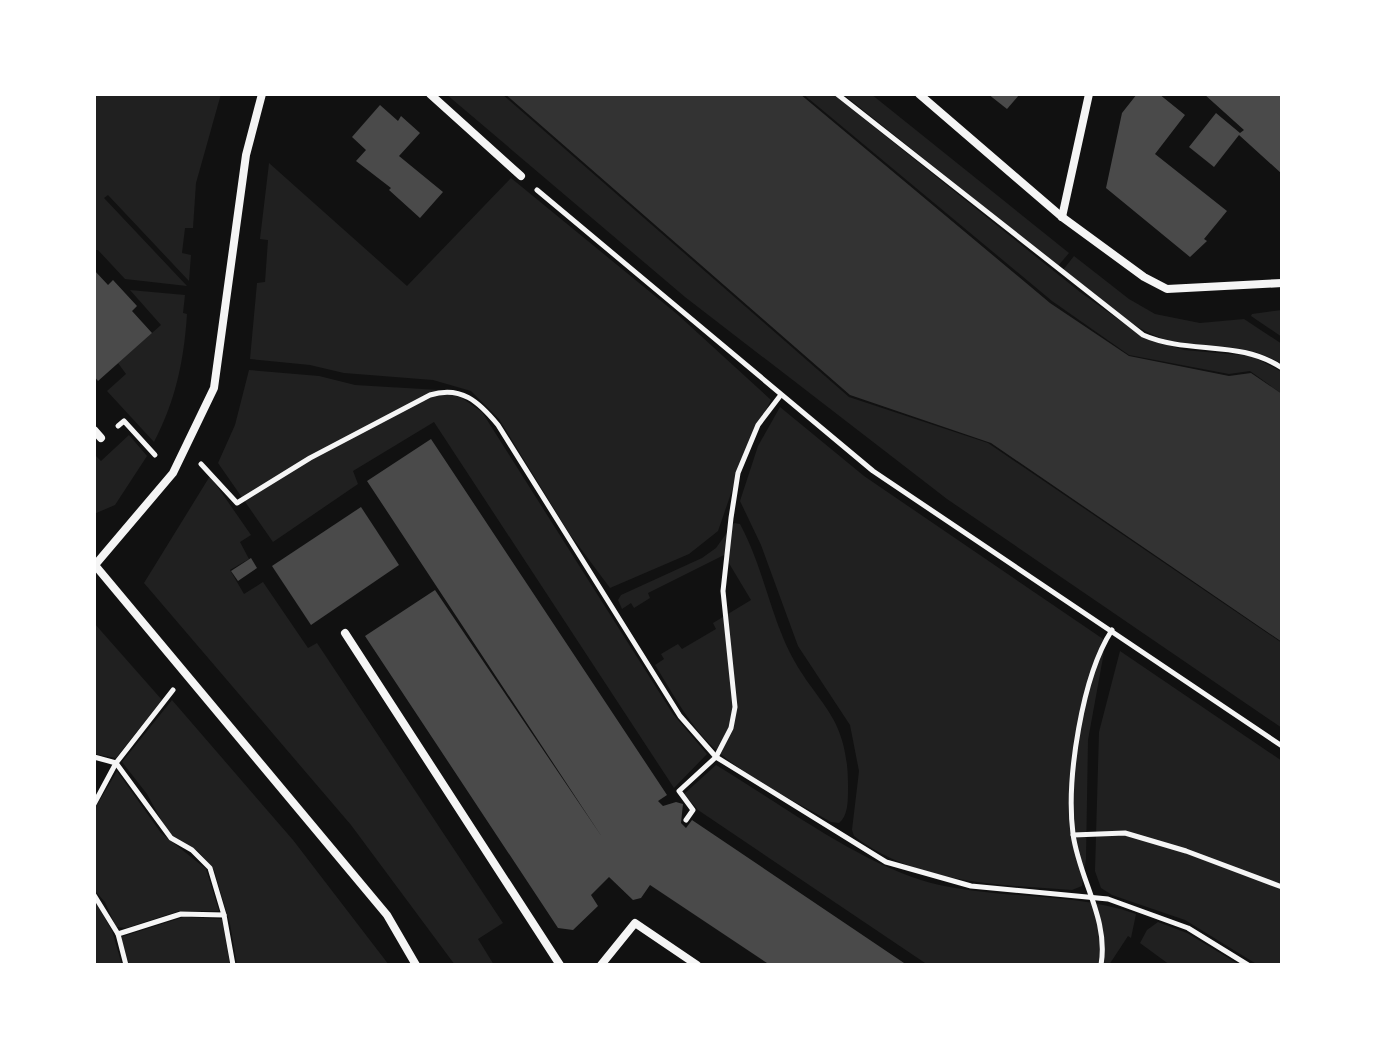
<svg xmlns="http://www.w3.org/2000/svg" width="1376" height="1059" font-family="'Source Sans 3',sans-serif">
  <style>
    .green { fill: #202020 }
    .water { fill: #333 }
    .building { fill: #4a4a4a }
    .lines { fill: none; stroke-linecap: round; stroke-linejoin: round }
    .path { stroke: #f5f5f5; stroke-width: 5 }
    .minor { stroke: #f5f5f5; stroke-width: 8 }
  </style>
  <rect width="100%" height="100%" fill="#111"/>
  <g class="green">
    <polygon points="94,94 221,94 196,183 193,228 185,228 182,253 191,255 189,281 108,195 104,198 187,286 125,279 98,250 94,250"/>
    <polygon points="446,94 502,94 849,397 988,443 1282,643 1282,728 947,499 685,297"/>
    <polygon points="803,94 833,94 1080,292 1143,337 1184,350 1252,356 1282,372 1282,394 1250,371 1229,374 1129,355 1052,301"/>
    <polygon points="843,94 871,94 1069,253 1058,266"/>
    <polygon points="269,163 407,286 511,178 677,314 771,400 747,447 718,531 689,554 610,588 569,533 499,419 471,391 433,380 344,373 310,365 250,359 257,283 265,282 268,240 260,239"/>
    <path d="M1074 256 1129 299 1155 314 1200 323 1244 319 1282 344V364C1237 338 1211 353 1167 340 1128 328 1095 294 1063 270Z"/>
    <path d="M130 290 185 295 183 313 187 314C184 360 176 400 154 442L107 391 126 374 118 363 161 325Z"/>
    <polygon points="1282,310 1282,337 1251,316 1252,314"/>
    <polygon points="249,370 319,376 355,385 439,390 462,398 482,412 673,714 707,754 674,788 434,422 353,471 358,484 273,542 218,463 235,425"/>
    <path d="M780 407 864 476 1106 641 1088 740 1086 859 1082 886 1072 890C999 885 915 883 854 836L852 830 859 771 850 725 798 646 761 545 740 501 758 446Z"/>
    <polygon points="129,435 147,456 115,505 94,514 94,454 101,461"/>
    <polygon points="210,476 251,535 240,542 249,559 230,570 244,594 263,582 308,648 317,643 503,923 478,939 494,965 455,965 351,825 144,583"/>
    <path d="M734 523 740 524C760 561 768 602 784 640 812 705 849 708 848 789 848 801 848 816 839 823L831 822C788 797 737 774 703 737 684 715 670 689 655 665L664 659 661 654 678 644 682 649 716 629 713 623 751 600 724 555 648 593 650 598 634 608 631 603 622 609 618 600 621 595 702 558 716 548Z"/>
    <polygon points="94,623 162,700 116,758 94,754"/>
    <polygon points="1120,651 1282,761 1282,965 1258,965 1185,920 1112,895 1101,888 1095,871 1099,732"/>
    <polygon points="172,700 293,840 389,965 237,965 230,924 214,870 198,851 178,841 166,829 147,794 122,762"/>
    <path d="M716 765C779 803 862 865 931 883 998 900 1070 891 1136 914L1131 938 1128 936 1109 965H928L698 810 684 794Z"/>
    <polygon points="117,771 161,833 206,869 219,911 179,911 126,928 116,927 105,902 94,890 94,810"/>
    <polygon points="94,899 112,931 122,965 94,965"/>
    <polygon points="184,917 222,919 230,965 129,965 121,937"/>
    <polygon points="1158,922 1187,933 1240,965 1170,965 1140,943 1147,930"/>
  </g>
  <polygon class="water" points="505,94 800,94 1050,303 1129,356 1229,376 1251,373 1282,394 1282,642 991,443 850,395"/>
  <g class="building">
    <polygon points="988,94 1020,94 1007,109"/>
    <polygon points="1137,94 1159,94 1185,115 1155,154 1227,211 1204,239 1207,241 1190,257 1106,188 1122,113"/>
    <polygon points="1204,94 1282,94 1282,174 1239,135 1214,167 1189,147 1216,113 1240,133 1244,130"/>
    <polygon points="380,105 398,121 401,116 420,133 399,156 443,192 420,218 389,190 391,188 356,161 366,150 352,137"/>
    <polygon points="94,270 108,285 113,280 137,306 132,311 152,333 98,381 94,376"/>
    <polygon points="431,439 667,795 658,801 663,806 676,802 683,804 681,823 686,828 692,820 907,965 770,965 650,885 641,898 633,900 609,877 591,895 598,906 573,930 558,928 365,636 435,590 602,837 367,481"/>
    <polygon points="361,507 399,565 311,625 272,566"/>
    <polygon points="251,558 257,568 238,581 231,571"/>
  </g>
  <g class="lines">
    <g class="path">
      <path d="M837 94 1143 335C1189 355 1239 339 1282 368"/>
      <polyline points="537,190 873,471 1282,746"/>
      <polyline points="118,426 124,421 155,455"/>
      <path d="M201 464 237 503 310 458 430 395C461 385 479 402 498 425L680 716 716 757 886 862 971 886 1108 899 1188 928 1248 965"/>
      <polyline points="94,757 116,763 171,838 192,850 210,868 224,915 181,914 118,934 94,895"/>
      <polyline points="94,804 116,763 173,690"/>
      <polyline points="686,820 693,810 679,791 716,757 731,728 735,707 723,591 731,518 738,473 758,425 780,396"/>
      <polyline points="1073,835 1125,833 1186,851 1282,887"/>
      <polyline points="224,915 233,965"/>
      <polyline points="118,934 126,965"/>
      <path d="M1101 965C1109 919 1079 879 1073 834 1066 779 1082 676 1112 630"/>
    </g>
    <g class="minor">
      <polyline points="430,94 521,176"/>
      <polyline points="919,94 1062,217 1144,277 1167,289 1282,283"/>
      <polyline points="1062,217 1089,94"/>
      <polyline points="94,430 101,438"/>
      <polyline points="94,564 387,915 416,965"/>
      <polyline points="95,565 173,473 214,388 246,155 262,94"/>
      <polyline points="345,633 560,965"/>
      <polyline points="601,965 635,923 697,965"/>
    </g>
  </g>
  <rect width="1376" height="1059" fill="none" stroke="#ffffff" stroke-width="192"/>
</svg>
